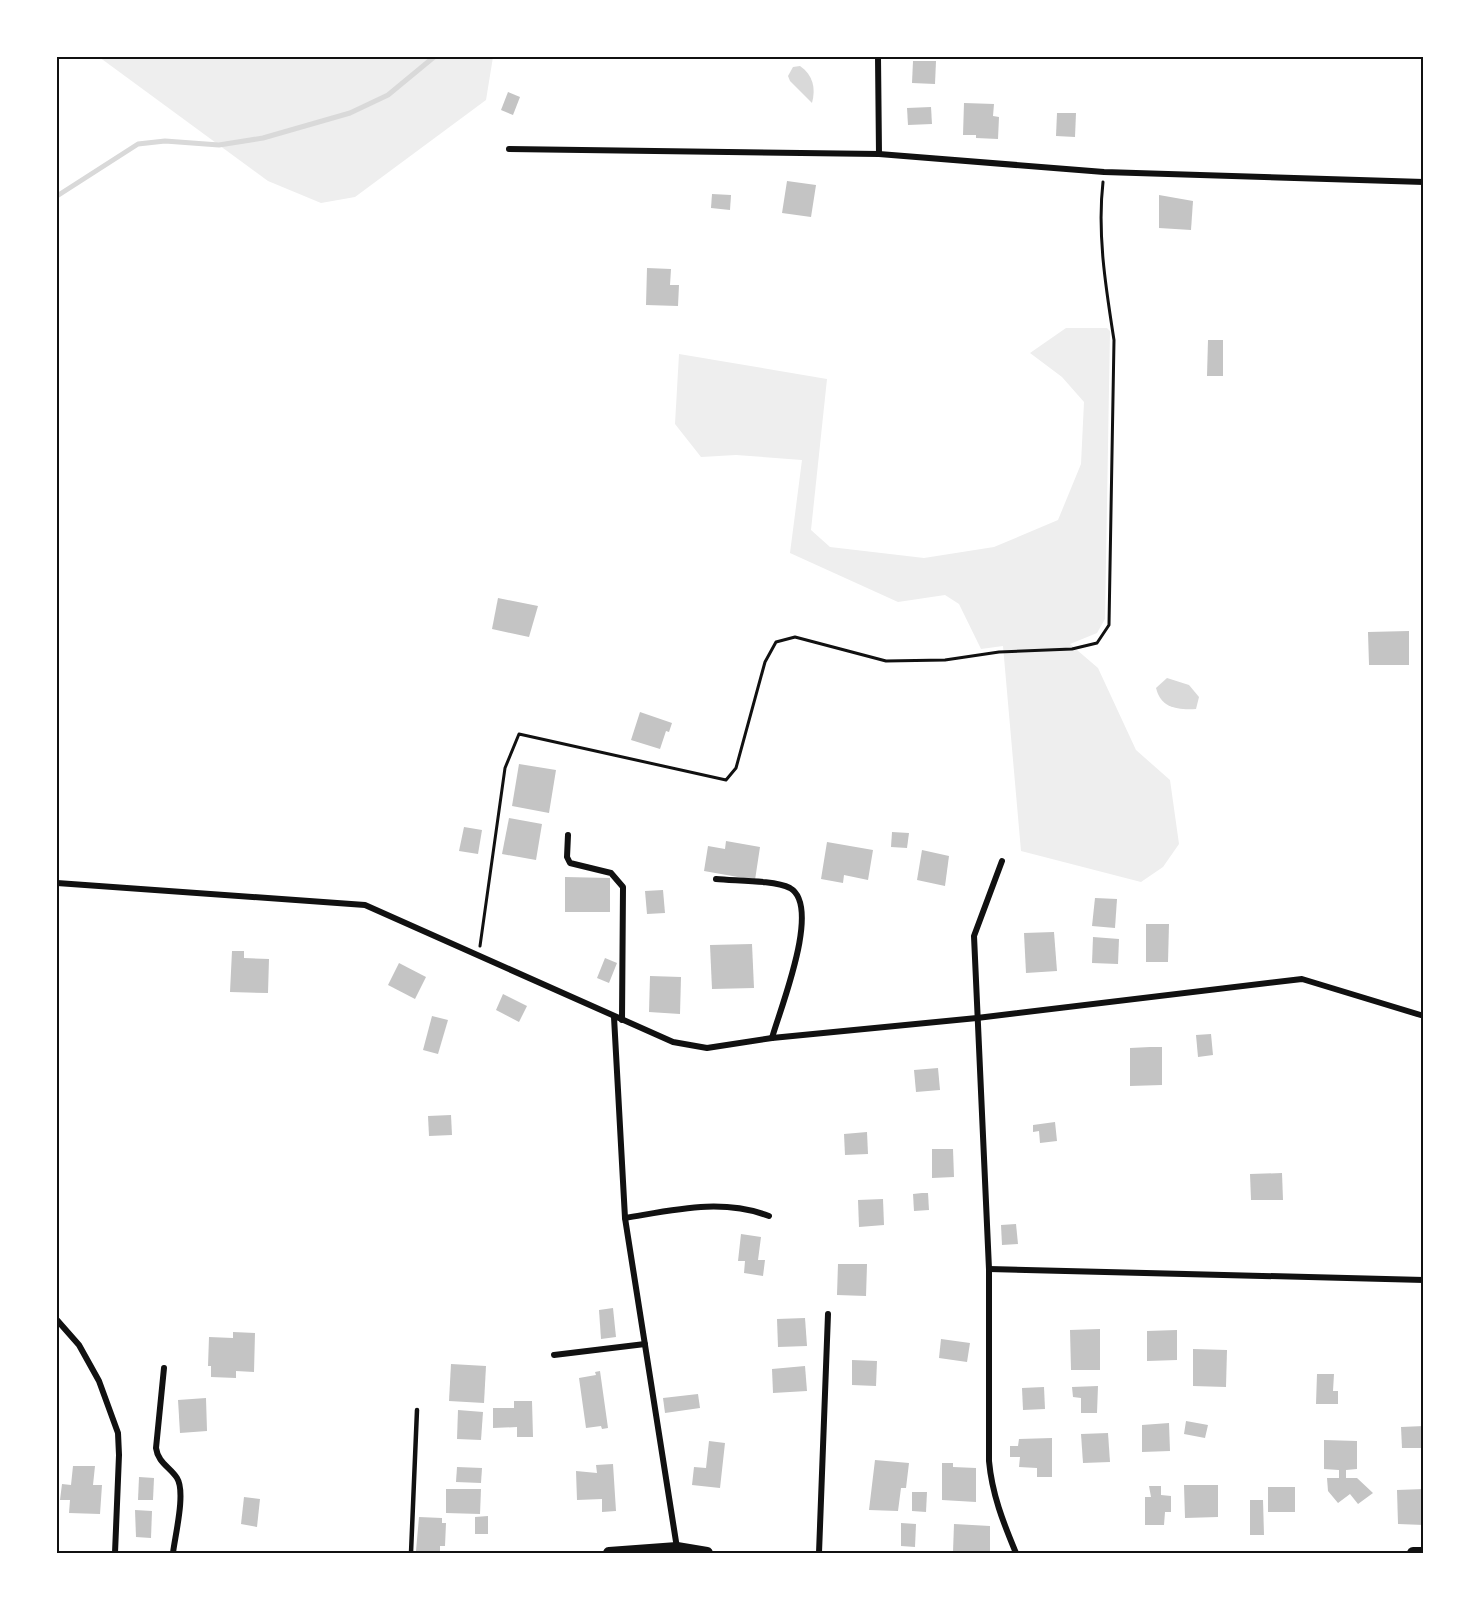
<svg xmlns="http://www.w3.org/2000/svg" width="1481" height="1610" font-family="'Archivo Narrow',sans-serif">
  <style>
    .green { fill: #eee }
    .water { fill: #d9d9d9 }
    .lines { fill: none; stroke-linecap: round; stroke-linejoin: round }
    .stream { stroke: #d9d9d9; stroke-width: 5 }
    .building { fill: #c4c4c4 }
    .path { stroke: #111; stroke-width: 3 }
    .service { stroke: #111; stroke-width: 4.5 }
    .minor { stroke: #111; stroke-width: 6 }
    .secondary { stroke: #111; stroke-width: 12 }
    .neatline { fill: none; stroke: #111; stroke-width: 2 }
  </style>
  <rect width="100%" height="100%" fill="#fff"/>
  <g class="green">
    <polygon points="99,57 493,57 486,100 355,197 321,203 268,181"/>
    <polygon points="1066,328 1107,328 1110,331 1105,619 1097,633 1070,644 1098,668 1136,750 1170,780 1179,844 1163,867 1141,882 1021,851 1003,646 981,649 959,604 945,595 898,602 790,553 802,460 736,455 701,457 675,424 679,354 827,379 811,530 830,547 924,558 994,547 1058,520 1081,464 1084,402 1062,377 1030,353"/>
  </g>
  <g class="water">
    <path d="M800 66C813 75 816 88 812 103L790 81 788 76 793 67Z"/>
    <path d="M1167 678 1189 685 1199 697 1196 709C1177 710 1161 708 1156 688Z"/>
  </g>
  <g class="lines">
    <polyline class="stream" points="57,196 138,144 165,141 219,145 263,138 350,113 388,95 434,57"/>
  </g>
  <g class="building">
    <polygon points="913,61 936,61 935,84 912,83"/>
    <polygon points="508,92 520,97 513,115 501,110"/>
    <polygon points="964,103 994,104 993,116 999,117 998,139 976,138 976,135 963,135"/>
    <polygon points="931,107 932,124 908,125 907,108"/>
    <polygon points="1057,113 1076,113 1075,137 1056,136"/>
    <polygon points="787,181 816,185 811,217 782,213"/>
    <polygon points="712,194 731,195 730,210 711,208"/>
    <polygon points="1159,195 1193,201 1191,230 1159,228"/>
    <polygon points="647,268 671,269 670,285 679,285 678,306 646,305"/>
    <polygon points="1208,340 1223,340 1223,376 1207,376"/>
    <polygon points="498,598 538,606 529,637 492,629"/>
    <polygon points="1409,631 1409,665 1369,665 1368,632"/>
    <polygon points="640,712 672,723 669,732 666,731 660,749 631,740"/>
    <polygon points="519,764 556,770 549,813 512,806"/>
    <polygon points="509,818 542,824 536,860 502,854"/>
    <polygon points="464,827 482,830 478,854 459,851"/>
    <polygon points="892,832 909,833 907,848 891,847"/>
    <polygon points="726,841 760,847 755,880 704,871 708,846 725,849"/>
    <polygon points="827,842 873,850 868,880 844,875 843,883 821,879"/>
    <polygon points="922,850 949,856 945,886 917,880"/>
    <polygon points="565,877 610,878 610,912 565,912"/>
    <polygon points="663,890 665,913 647,914 645,891"/>
    <polygon points="1095,898 1117,899 1115,928 1092,926"/>
    <polygon points="1146,924 1169,924 1168,962 1146,962"/>
    <polygon points="1054,932 1057,971 1026,973 1024,933"/>
    <polygon points="1093,937 1119,939 1118,964 1092,963"/>
    <polygon points="752,944 754,988 712,989 710,945"/>
    <polygon points="232,951 244,951 244,958 269,959 268,993 230,992"/>
    <polygon points="605,958 617,963 609,983 597,978"/>
    <polygon points="399,963 426,977 415,999 388,985"/>
    <polygon points="650,976 681,977 680,1014 649,1012"/>
    <polygon points="503,994 527,1006 519,1022 496,1010"/>
    <polygon points="432,1016 448,1020 438,1054 423,1050"/>
    <polygon points="1211,1034 1213,1055 1198,1057 1196,1035"/>
    <polygon points="1150,1047 1162,1047 1162,1085 1130,1086 1130,1048"/>
    <polygon points="938,1068 940,1090 916,1092 914,1070"/>
    <polygon points="451,1115 452,1135 429,1136 428,1116"/>
    <polygon points="1055,1122 1057,1141 1040,1143 1039,1131 1033,1132 1033,1125"/>
    <polygon points="867,1132 868,1154 845,1155 844,1134"/>
    <polygon points="932,1149 953,1149 954,1177 932,1178"/>
    <polygon points="1282,1173 1283,1200 1251,1200 1250,1174"/>
    <polygon points="922,1193 928,1193 929,1210 914,1211 913,1194"/>
    <polygon points="883,1199 884,1225 859,1227 858,1200"/>
    <polygon points="1016,1224 1018,1244 1002,1245 1001,1225"/>
    <polygon points="741,1234 761,1237 758,1260 765,1260 763,1276 744,1273 745,1261 738,1261"/>
    <polygon points="838,1264 867,1264 866,1296 837,1295"/>
    <polygon points="613,1308 616,1337 601,1339 599,1310"/>
    <polygon points="805,1318 807,1346 778,1347 777,1319"/>
    <polygon points="1100,1329 1100,1370 1071,1370 1070,1330"/>
    <polygon points="1177,1330 1177,1360 1147,1361 1147,1331"/>
    <polygon points="233,1332 255,1333 254,1372 236,1371 236,1378 211,1377 211,1366 208,1366 209,1337 233,1338"/>
    <polygon points="941,1339 970,1343 967,1362 939,1358"/>
    <polygon points="1193,1349 1227,1350 1226,1387 1193,1386"/>
    <polygon points="852,1360 877,1361 876,1386 852,1385"/>
    <polygon points="451,1364 486,1366 484,1403 449,1401"/>
    <polygon points="805,1366 807,1391 773,1393 772,1369"/>
    <polygon points="600,1371 608,1428 602,1429 601,1426 586,1428 579,1378 596,1375 595,1372"/>
    <polygon points="1317,1374 1334,1374 1333,1391 1338,1391 1338,1404 1316,1404"/>
    <polygon points="1098,1386 1097,1413 1081,1413 1081,1398 1073,1397 1072,1387"/>
    <polygon points="1044,1387 1045,1409 1023,1410 1022,1388"/>
    <polygon points="698,1394 700,1408 665,1413 663,1398"/>
    <polygon points="206,1398 207,1431 180,1433 178,1400"/>
    <polygon points="514,1401 532,1401 533,1437 517,1437 517,1427 493,1428 493,1408 514,1408"/>
    <polygon points="458,1410 483,1412 481,1440 457,1439"/>
    <polygon points="1186,1421 1208,1425 1205,1438 1184,1434"/>
    <polygon points="1169,1423 1170,1451 1142,1452 1142,1425"/>
    <polygon points="1424,1426 1424,1448 1402,1448 1401,1427"/>
    <polygon points="1108,1433 1110,1462 1083,1463 1081,1434"/>
    <polygon points="1052,1438 1052,1477 1037,1477 1037,1468 1019,1467 1020,1457 1010,1457 1010,1446 1018,1446 1019,1439"/>
    <polygon points="1324,1440 1357,1441 1357,1469 1346,1470 1346,1478 1357,1478 1373,1493 1358,1504 1350,1494 1338,1503 1328,1491 1327,1478 1339,1478 1339,1470 1324,1469"/>
    <polygon points="709,1441 725,1443 720,1488 692,1485 694,1467 706,1468"/>
    <polygon points="875,1460 909,1463 906,1488 901,1488 898,1511 869,1510"/>
    <polygon points="942,1463 953,1463 953,1467 976,1468 976,1502 942,1500"/>
    <polygon points="613,1464 616,1511 602,1512 602,1499 577,1500 576,1471 597,1473 596,1465"/>
    <polygon points="73,1466 95,1466 93,1485 102,1485 100,1514 69,1513 70,1500 60,1500 62,1484 71,1485"/>
    <polygon points="457,1467 482,1468 481,1483 456,1482"/>
    <polygon points="139,1477 154,1478 153,1500 138,1500"/>
    <polygon points="1184,1485 1218,1485 1218,1517 1185,1518"/>
    <polygon points="1149,1486 1161,1486 1161,1495 1171,1496 1171,1512 1165,1512 1164,1525 1145,1525 1145,1497 1151,1497"/>
    <rect x="1268" y="1487" width="27" height="25"/>
    <polygon points="446,1489 481,1489 480,1514 446,1513"/>
    <polygon points="1424,1489 1424,1525 1398,1524 1397,1490"/>
    <polygon points="912,1492 927,1492 926,1512 912,1511"/>
    <polygon points="244,1497 260,1499 257,1527 241,1524"/>
    <polygon points="1250,1500 1263,1500 1264,1535 1250,1535"/>
    <polygon points="135,1510 152,1511 151,1538 136,1537"/>
    <polygon points="488,1516 488,1534 475,1534 475,1517"/>
    <polygon points="419,1517 442,1518 442,1523 446,1523 445,1546 440,1546 440,1551 416,1551"/>
    <polygon points="901,1523 916,1524 915,1547 901,1546"/>
    <polygon points="954,1524 990,1526 990,1553 953,1552"/>
  </g>
  <g class="lines">
    <path class="path" d="M480 946 505 768 519 734 726 780 736 768 765 662 776 642 795 637 886 661 945 660 999 652 1072 649 1097 643 1109 625 1114 340C1106 289 1097 234 1103 182"/>
    <polyline class="service" points="411,1553 417,1410"/>
    <g class="minor">
      <polyline points="878,57 879,154"/>
      <polyline points="509,149 879,154 1104,172 1424,182"/>
      <polyline points="568,835 567,857 570,863 611,873 623,887 622,1020"/>
      <path d="M1002 861 974 936 989 1269V1461C992 1494 1003 1522 1016 1553"/>
      <path d="M716 879C735 881 774 880 790 888 822 906 780 1009 772 1038"/>
      <polyline points="57,883 365,905 673,1042 707,1048 772,1038 977,1018 1302,979 1424,1016"/>
      <polyline points="614,1017 625,1218 677,1548"/>
      <path d="M625 1218C674 1210 721 1198 769 1216"/>
      <polyline points="989,1269 1424,1280"/>
      <polyline points="57,1320 79,1345 99,1381 118,1433 119,1455 115,1553"/>
      <polyline points="554,1355 645,1344"/>
      <path d="M164 1368 156 1448C158 1463 170 1467 177 1478 186 1492 175 1536 173 1553"/>
      <polyline points="819,1553 828,1314"/>
    </g>
    <g class="secondary">
      <polyline points="609,1553 677,1548 707,1553"/>
      <polyline points="1413,1553 1424,1553"/>
    </g>
  </g>
  <rect width="1481" height="1610" fill="none" stroke="#ffffff" stroke-width="117"/>
  <rect x="58" y="58" width="1364" height="1494" class="neatline"/>
</svg>
